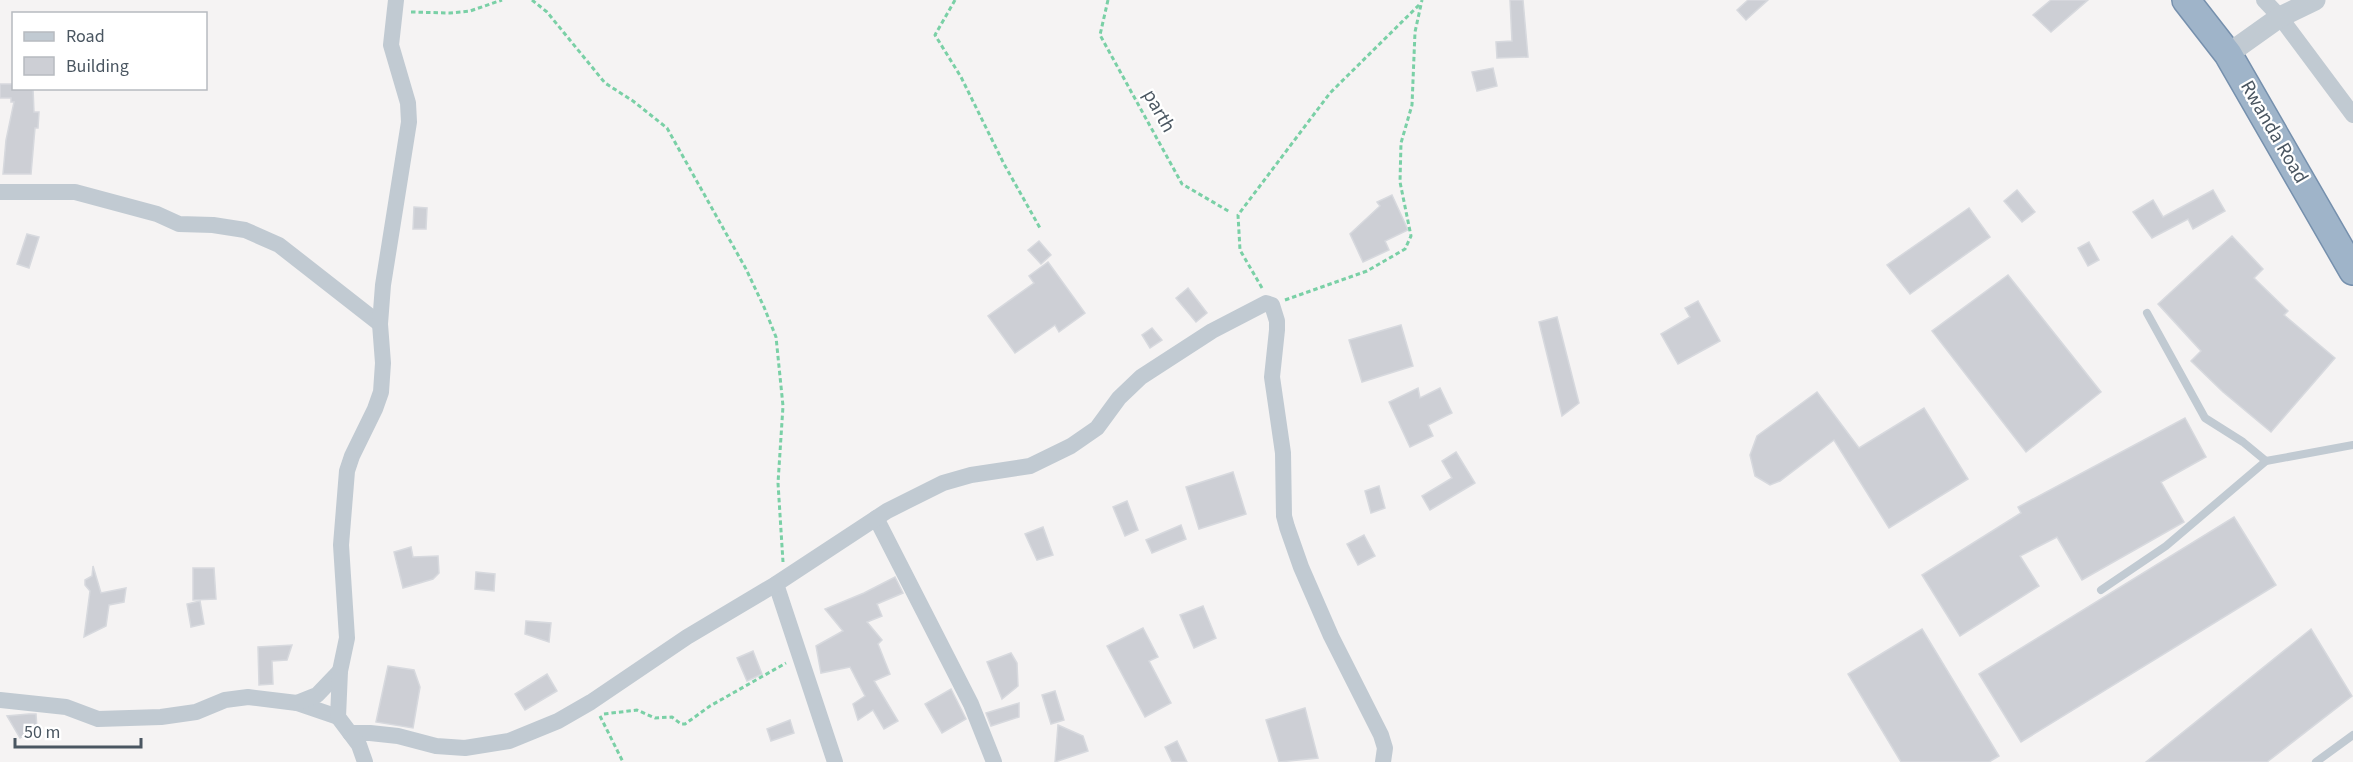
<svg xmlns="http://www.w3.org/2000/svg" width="2353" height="762" font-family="'Source Sans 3',sans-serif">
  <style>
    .building { fill: #cdcfd5; stroke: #d7d9de; stroke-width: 1.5 }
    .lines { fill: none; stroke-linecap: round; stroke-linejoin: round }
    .trunk-casing { stroke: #7690ad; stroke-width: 30 }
    .path { stroke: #7ad0a6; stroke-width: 3; stroke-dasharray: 4.5 3; stroke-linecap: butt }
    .service { stroke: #c1cad2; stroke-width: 8 }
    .minor { stroke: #c1cad2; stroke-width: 16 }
    .tertiary { stroke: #c1cad2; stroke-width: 21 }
    .trunk { stroke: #9fb4c9; stroke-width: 27 }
    .labels { text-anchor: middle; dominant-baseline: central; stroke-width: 4.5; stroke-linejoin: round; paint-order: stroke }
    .street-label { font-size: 20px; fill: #4a5661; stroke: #fff }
  </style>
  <rect width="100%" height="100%" fill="#f5f3f3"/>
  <g class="building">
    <polygon points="1510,0 1523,0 1528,57 1497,58 1496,42 1512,41"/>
    <polygon points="1748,0 1768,0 1746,20 1737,10"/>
    <polygon points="2051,0 2088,0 2051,32 2033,15"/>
    <polygon points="1493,68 1497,86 1477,91 1472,72"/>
    <polygon points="0,84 14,84 14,88 33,88 34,112 39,112 38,128 35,128 31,174 3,174 6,140 14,102 11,102 11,98 0,98"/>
    <polygon points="2017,190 2035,212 2022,222 2004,201"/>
    <polygon points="2213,190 2225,211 2193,229 2188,219 2152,238 2133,212 2153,200 2163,217"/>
    <polygon points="1392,195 1408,230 1385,241 1389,250 1363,262 1350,234 1380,206 1377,202"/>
    <polygon points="414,207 427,208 426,229 413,229"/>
    <polygon points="1969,208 1990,237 1910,294 1887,265"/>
    <polygon points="27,234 39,237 29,268 17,264"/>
    <polygon points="2232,236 2263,269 2254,278 2288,311 2284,315 2335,358 2271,432 2223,392 2191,361 2201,351 2158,304"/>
    <polygon points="1039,241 1051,255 1041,264 1028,250"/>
    <polygon points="2089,242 2099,260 2088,266 2078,248"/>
    <polygon points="1048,262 1085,313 1059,332 1055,325 1015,353 988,316 1034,283 1029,276"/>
    <polygon points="2008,275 2101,392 2026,452 1932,331"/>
    <polygon points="1188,288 1207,313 1196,322 1176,298"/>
    <polygon points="1698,301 1720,341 1678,364 1661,334 1690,317 1685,308"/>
    <polygon points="1557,317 1579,403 1562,416 1539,322"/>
    <polygon points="1401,325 1413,366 1362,382 1349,340"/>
    <polygon points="1152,328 1162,340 1150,348 1142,335"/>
    <polygon points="1418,388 1420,398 1440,388 1452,413 1428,425 1433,436 1410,447 1389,402"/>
    <polygon points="1817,392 1859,448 1924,408 1968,479 1889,528 1834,440 1780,481 1770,485 1755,476 1750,455 1757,436"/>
    <polygon points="2185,418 2206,457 2161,482 2184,522 2082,580 2057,537 2020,556 2039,586 1960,636 1922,575 2021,513 2018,507"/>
    <polygon points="1456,452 1475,483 1430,510 1422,496 1452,478 1442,461"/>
    <polygon points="1233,472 1246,514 1199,529 1186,487"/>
    <polygon points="1379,486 1385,508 1371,513 1365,491"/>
    <polygon points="1127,501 1138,530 1125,536 1113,507"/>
    <polygon points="2234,517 2276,585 2021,742 1979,674"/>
    <polygon points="1181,525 1186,539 1152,553 1146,540"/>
    <polygon points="1043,527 1053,555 1037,560 1025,534"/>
    <polygon points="1364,535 1375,556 1358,565 1347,544"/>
    <polygon points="411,547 413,557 438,556 439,573 433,579 403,588 394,552"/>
    <polygon points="93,566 101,593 126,588 124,602 109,605 106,626 84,637 90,591 85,585 85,580 92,576"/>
    <polygon points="193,568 214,568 216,599 193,600"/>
    <polygon points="476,572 495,574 494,591 475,589"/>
    <polygon points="895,577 903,593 877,604 882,616 867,622 882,640 878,644 890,674 874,681 898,721 884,729 873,710 858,720 853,704 865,696 850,667 821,673 816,646 843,631 825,609 864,593"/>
    <polygon points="200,601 204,624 191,627 187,604"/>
    <polygon points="1203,606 1216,638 1194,648 1180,615"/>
    <polygon points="526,621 551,623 549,642 525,634"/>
    <polygon points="1143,628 1158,657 1149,661 1171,703 1145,717 1107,646"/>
    <polygon points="1922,629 1999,756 1989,762 1901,762 1848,674"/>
    <polygon points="2311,629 2352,696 2267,762 2146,762"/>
    <polygon points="292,645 287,660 272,661 273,684 259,685 258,647"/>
    <polygon points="753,651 762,674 747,681 737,658"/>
    <polygon points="1011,653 1017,663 1018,686 1002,699 987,662"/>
    <polygon points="388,666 414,670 420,687 413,728 376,722"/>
    <polygon points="547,674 557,691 525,710 515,694"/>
    <polygon points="951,689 966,719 942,733 925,704"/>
    <polygon points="1055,691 1064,720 1051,724 1042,695"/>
    <polygon points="1019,703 1019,717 991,726 986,713"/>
    <polygon points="1305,708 1318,758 1279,762 1266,720"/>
    <polygon points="29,714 36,714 37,728 20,738 7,716"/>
    <polygon points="790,720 794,733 771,741 767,729"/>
    <polygon points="1058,725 1083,736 1088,751 1055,762"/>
    <polygon points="1177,741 1187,762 1172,762 1165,747"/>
  </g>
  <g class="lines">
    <defs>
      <polyline id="trunk" points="2186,0 2228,54 2353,271"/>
    </defs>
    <use href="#trunk" class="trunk-casing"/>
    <g class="path">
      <polyline points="532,0 547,12 605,83 633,101 667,128 746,269 764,307 776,337 783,406 778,483 783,562"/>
      <polyline points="955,0 935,35 961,77 1004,164 1040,228"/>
      <polyline points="1108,0 1100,35 1182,184 1230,212"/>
      <polyline points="411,12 450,13 470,11 502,0"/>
      <polyline points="1262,288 1240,250 1238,215 1330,93 1420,4"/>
      <polyline points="1285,300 1367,271 1405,249 1411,236 1400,182 1401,143 1412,105 1415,32 1422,0"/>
      <polyline points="604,714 637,710 655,718 672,717 681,724 685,724 710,706 786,663"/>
      <polyline points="600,716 623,762"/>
    </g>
    <g class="service">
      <polyline points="2147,313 2205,418 2243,442 2266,461"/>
      <polyline points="2101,590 2166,546 2266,461 2353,445"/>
      <polyline points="2316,762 2353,735"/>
    </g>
    <g class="minor">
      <polyline points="2264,0 2280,17 2353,115"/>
      <polyline points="0,192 75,192 157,214 179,224 213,225 245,230 279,245 380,324"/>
      <polyline points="876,518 971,704 994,762"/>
      <polyline points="776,584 835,762"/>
      <polyline points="0,700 66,707 98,719 161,717 196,712 225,700 248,697 297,703 338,717"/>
      <polyline points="297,703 317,695 340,671"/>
      <polyline points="350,733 370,733 398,736 436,746 465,748 509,741 558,721 591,702 687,637 776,584 887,511 943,483 971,475 1030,466 1071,446 1097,428 1119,398 1141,377 1212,331 1266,303 1272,305 1277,321 1277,330 1272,377 1283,453 1284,516 1287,527 1301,567 1331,636 1381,735 1385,748 1383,762"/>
      <polyline points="365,762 359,745 338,717 340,671 347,638 341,545 347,471 352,456 375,409 381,392 383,363 380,324 383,285 409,122 408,103 391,45 396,0"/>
    </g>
    <polyline class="tertiary" points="2228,54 2280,17 2315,0"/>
    <use href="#trunk" class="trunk"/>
  </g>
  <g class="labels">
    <g class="street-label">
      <text transform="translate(1159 111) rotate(61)">parth</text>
      <text transform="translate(2274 132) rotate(60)">Rwanda Road</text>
    </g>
  </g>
  <rect x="12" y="12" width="195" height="78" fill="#ffffff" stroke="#b7bbc0" stroke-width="1.5"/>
  <rect x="24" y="32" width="30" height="9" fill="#c1cad2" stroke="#b7bbc0" stroke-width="1.5"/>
  <text x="66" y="42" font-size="18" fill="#4a5661">Road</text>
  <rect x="24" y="57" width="30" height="18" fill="#cdcfd5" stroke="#b7bbc0" stroke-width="1.5"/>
  <text x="66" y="72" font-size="18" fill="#4a5661">Building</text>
  <path d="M15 738v9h126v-9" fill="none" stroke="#4a5661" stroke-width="3"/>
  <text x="24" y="738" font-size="18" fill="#4a5661" stroke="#ffffff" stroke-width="4.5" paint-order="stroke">50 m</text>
</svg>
